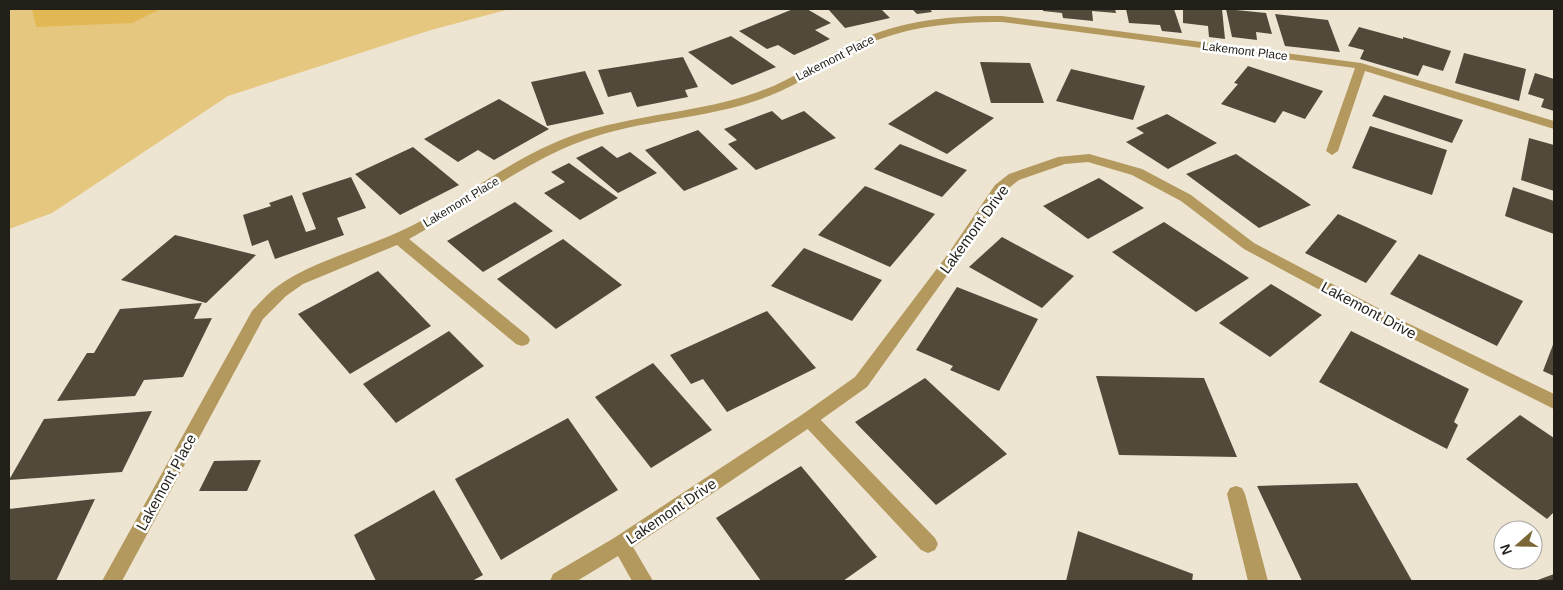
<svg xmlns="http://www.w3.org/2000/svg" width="1563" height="590" font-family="Helvetica,sans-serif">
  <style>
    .green { fill: #e6c780 }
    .water { fill: #e1b854 }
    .building { fill: #514a3a }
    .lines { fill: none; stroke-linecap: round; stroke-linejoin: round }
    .lane { fill: #b3995d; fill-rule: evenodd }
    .street { fill: #b3995d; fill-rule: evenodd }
    .labels { text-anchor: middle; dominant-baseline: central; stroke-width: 5; stroke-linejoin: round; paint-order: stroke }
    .far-street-label { font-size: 12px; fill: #221f18; stroke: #fff }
    .street-label { font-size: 15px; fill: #221f18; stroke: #fff }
  </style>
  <rect width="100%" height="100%" fill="#ede4d1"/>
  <polygon class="green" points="9,9 510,9 431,30 228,96 52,213 9,229"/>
  <polygon class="water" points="32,9 161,9 132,23 36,27"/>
  <g class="building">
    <polygon points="793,9 807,9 831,23 815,30 830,39 794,55 778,45 767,49 739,31"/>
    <polygon points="828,9 881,9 890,18 845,28"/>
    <polygon points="912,9 930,9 932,12 917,14"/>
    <polygon points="1043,9 1115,9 1116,13 1092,11 1093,21 1063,18 1062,13 1043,11"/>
    <polygon points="1126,9 1174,9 1182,33 1162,31 1160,25 1129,23"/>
    <polygon points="1183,9 1222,9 1225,39 1209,37 1208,26 1183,23"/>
    <polygon points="1226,9 1266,13 1272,34 1256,32 1257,40 1232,37"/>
    <polygon points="1275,14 1328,20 1340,52 1285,46"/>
    <polygon points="1359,27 1403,39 1403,37 1451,51 1443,71 1423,65 1418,76 1360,59 1364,50 1348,46"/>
    <polygon points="731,36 776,67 732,85 688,52"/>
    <polygon points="1464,53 1526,69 1519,101 1455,83"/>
    <polygon points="683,57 698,87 685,90 688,97 637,107 631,92 608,97 598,70"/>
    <polygon points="980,62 1030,63 1044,103 991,103"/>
    <polygon points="1248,66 1323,91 1305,119 1283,111 1275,123 1221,104 1238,84 1234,83"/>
    <polygon points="1071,69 1145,86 1133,120 1056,101"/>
    <polygon points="585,71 604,114 547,126 531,82"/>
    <polygon points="1535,73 1554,79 1554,111 1541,107 1544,99 1528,94"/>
    <polygon points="936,91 994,118 947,154 888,124"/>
    <polygon points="1384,95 1463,120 1452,143 1372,116"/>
    <polygon points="499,99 549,129 494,160 478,150 458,162 424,139"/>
    <polygon points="772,111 782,120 804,111 836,138 756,170 728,144 737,140 724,129"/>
    <polygon points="1167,114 1217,143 1168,169 1126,142 1144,133 1136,128"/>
    <polygon points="1370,126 1447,150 1432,195 1352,168"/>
    <polygon points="698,130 738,169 684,191 645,150"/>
    <polygon points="1529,138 1554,145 1554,191 1521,180"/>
    <polygon points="900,144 967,170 942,197 874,169"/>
    <polygon points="602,146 617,158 630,152 657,173 618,193 576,158"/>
    <polygon points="413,147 459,185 400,215 355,174"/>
    <polygon points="1236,154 1311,205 1259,228 1186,174"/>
    <polygon points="569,163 618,198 580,220 544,193 565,182 551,172"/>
    <polygon points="351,177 366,208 337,218 344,235 275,259 268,240 252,246 243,215 271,206 269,203 292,195 306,232 316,229 302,193"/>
    <polygon points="1099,178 1144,208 1088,239 1043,206"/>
    <polygon points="865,186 935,214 890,267 818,235"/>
    <polygon points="1513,187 1554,201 1554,234 1505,216"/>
    <polygon points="515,202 553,231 483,272 447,241"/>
    <polygon points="1338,214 1397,241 1366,283 1305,253"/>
    <polygon points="1164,222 1249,278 1196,312 1112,252"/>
    <polygon points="175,235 256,255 206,303 121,280"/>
    <polygon points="1002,237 1074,276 1042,308 969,267"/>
    <polygon points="563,239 622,285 556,329 497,279"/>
    <polygon points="804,248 882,280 852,321 771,286"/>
    <polygon points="1419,254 1523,301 1497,346 1390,294"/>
    <polygon points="378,271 431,326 350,374 298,314"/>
    <polygon points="1271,284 1322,315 1270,357 1219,323"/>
    <polygon points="957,287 1038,319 999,391 950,370 953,366 916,350"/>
    <polygon points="202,303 194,319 212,318 183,377 144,380 135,396 57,401 87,353 94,353 120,309"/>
    <polygon points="767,311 816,368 727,412 703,379 691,384 670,355"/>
    <polygon points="449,331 484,366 396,423 363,384"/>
    <polygon points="1351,331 1469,389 1454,422 1458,425 1447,449 1319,382"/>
    <polygon points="1554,342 1554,376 1543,371"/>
    <polygon points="653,363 712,430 651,468 595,397"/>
    <polygon points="1096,376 1204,378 1237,457 1119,455"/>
    <polygon points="925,378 1007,454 936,505 855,422"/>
    <polygon points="152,411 122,472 9,480 44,419"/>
    <polygon points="1520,415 1554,438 1554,512 1547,519 1466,459"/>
    <polygon points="568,418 618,490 501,560 455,479"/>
    <polygon points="261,460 247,491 199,491 214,461"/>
    <polygon points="801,466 877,557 843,581 761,581 716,518"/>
    <polygon points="1357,483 1412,581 1302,581 1257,486"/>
    <polygon points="434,490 483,575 472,581 376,581 354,535"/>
    <polygon points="95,499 56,581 9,581 9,509"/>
    <polygon points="1078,531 1193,574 1192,581 1066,581"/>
    <polygon points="1554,574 1554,581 1535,581"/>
  </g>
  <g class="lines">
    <polygon class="lane" points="809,412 815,414 935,538 938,544 935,550 928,553 921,550 803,424 800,419 803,414"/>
    <g class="street">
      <path d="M983 16H1002L1361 63 1554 121V129L1365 71 1338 151 1332 155 1326 151 1355 68 1002 22C953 22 904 26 859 48 828 63 801 84 769 96 709 120 642 118 582 141 520 164 467 208 409 239L528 336 530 340 528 344 522 346 516 344 397 245 303 284 286 296 263 319 122 581H102L252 311C260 303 268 293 278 286 317 258 373 247 417 223 469 194 517 155 574 135 634 114 699 113 758 92 791 81 820 59 851 44 892 23 938 17 983 16Z"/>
      <polygon points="1089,154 1142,169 1191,195 1254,243 1395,317 1554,394 1554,409 1385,325 1244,249 1181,201 1132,175 1088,162 1065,164 1019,180 1005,191 958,260 867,387 815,424 633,547 653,581 632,581 618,556 577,581 550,581 553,574 614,538 803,414 855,377 948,254 995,185 1009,174 1058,157"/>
      <polygon points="1236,486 1242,488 1245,494 1268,581 1248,581 1227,494 1230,488"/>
    </g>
  </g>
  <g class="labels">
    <g class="far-street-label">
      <text transform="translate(1245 51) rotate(7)">Lakemont Place</text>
      <text transform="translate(835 58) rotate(-27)">Lakemont Place</text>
      <text transform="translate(461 202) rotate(-31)">Lakemont Place</text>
    </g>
    <g class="street-label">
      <text transform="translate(974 229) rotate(-54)">Lakemont Drive</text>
      <text transform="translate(1369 310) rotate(28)">Lakemont Drive</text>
      <text transform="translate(166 482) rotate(-61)">Lakemont Place</text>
      <text transform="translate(671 511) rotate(-34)">Lakemont Drive</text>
    </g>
  </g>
  <rect width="1563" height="590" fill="none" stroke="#221f18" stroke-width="20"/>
  <g transform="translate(1518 545) rotate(250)"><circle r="24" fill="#ffffff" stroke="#a7a5a3"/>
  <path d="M0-4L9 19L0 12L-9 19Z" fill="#7b6635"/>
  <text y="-8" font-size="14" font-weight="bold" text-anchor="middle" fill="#221f18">N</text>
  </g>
</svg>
